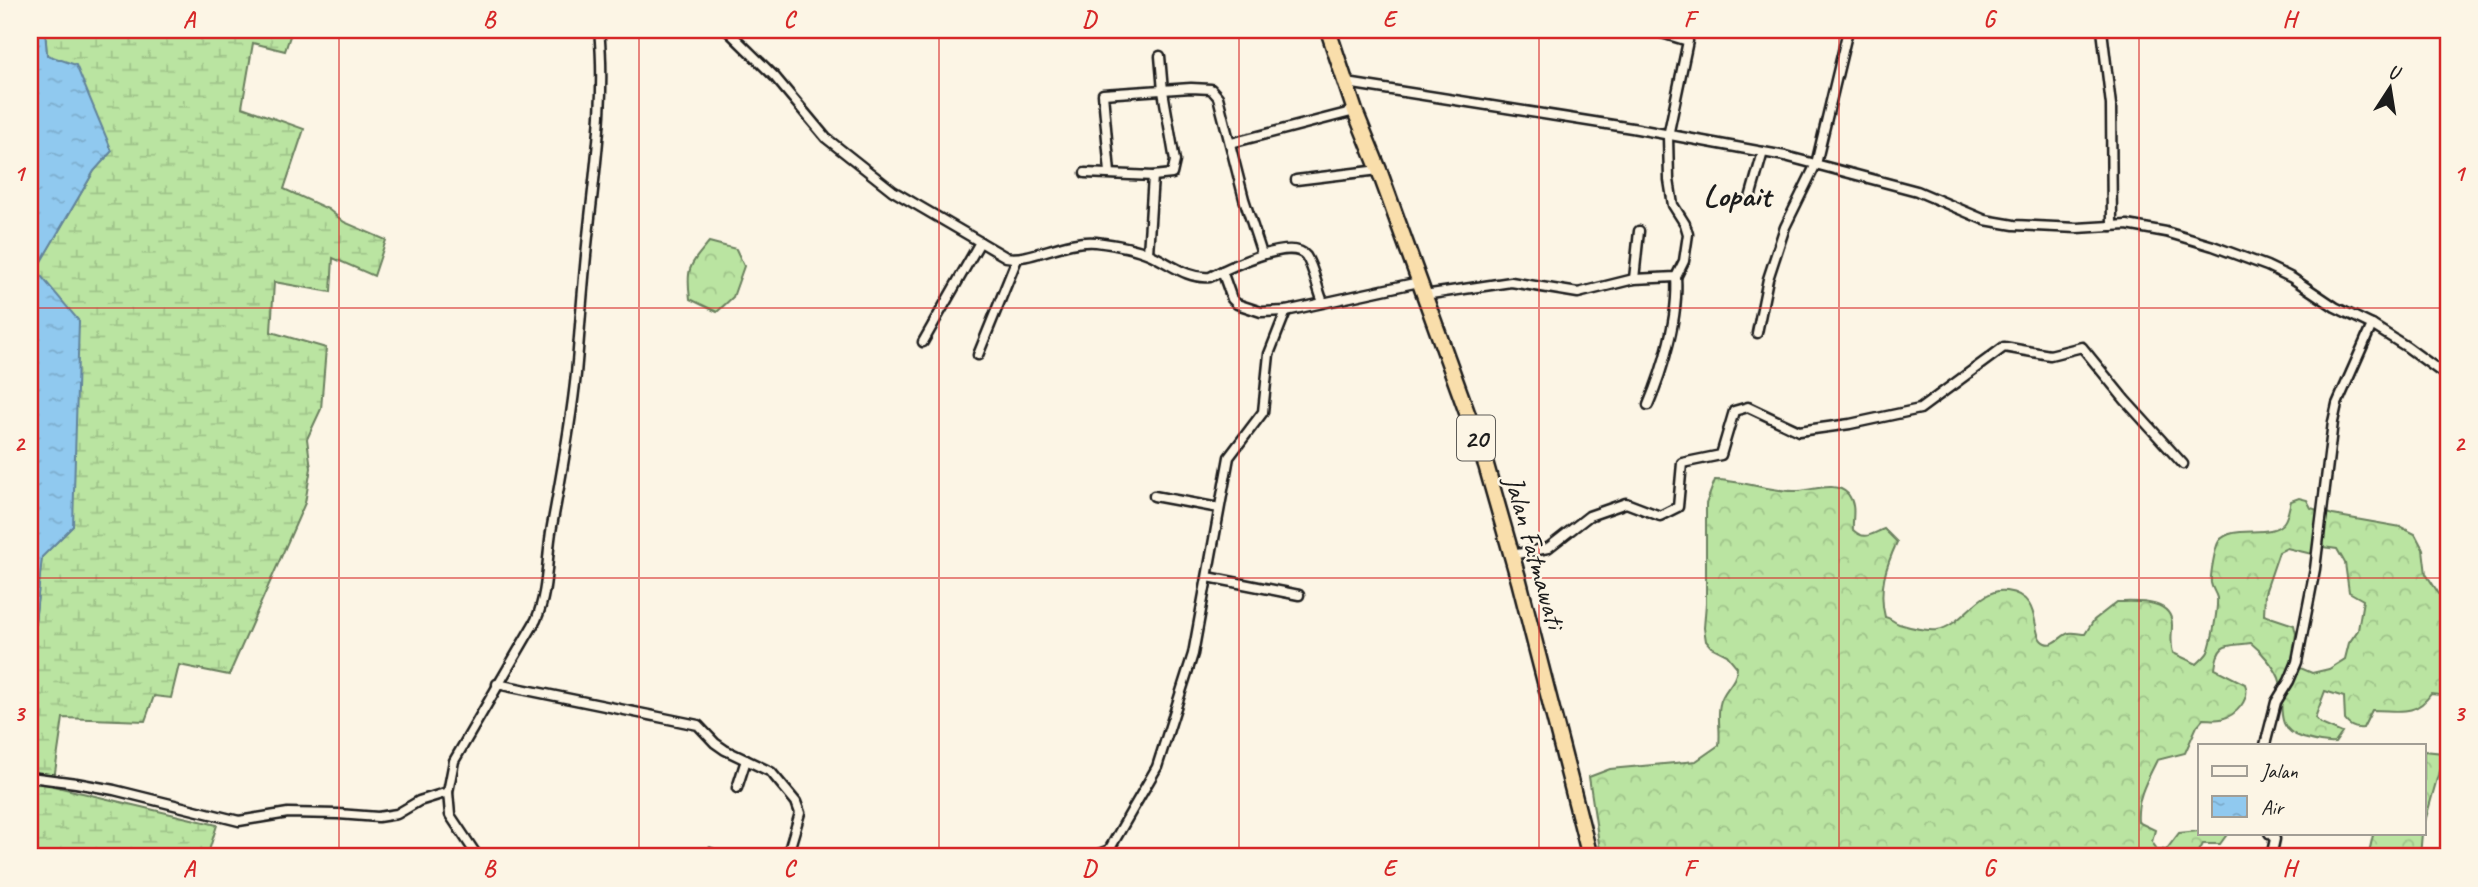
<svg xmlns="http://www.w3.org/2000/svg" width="2478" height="887" font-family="Caveat,sans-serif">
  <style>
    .forest { fill: url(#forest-crowns); stroke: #6b805e; stroke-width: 2; fill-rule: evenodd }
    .wetland { fill: url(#wetland-marsh); stroke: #6b805e; stroke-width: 2 }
    .water { fill: url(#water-ripples); stroke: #62849b; stroke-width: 2 }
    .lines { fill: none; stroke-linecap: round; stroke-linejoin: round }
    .street-casing { stroke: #1c1c1c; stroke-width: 13 }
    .highway-casing { stroke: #1c1c1c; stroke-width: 19 }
    .street { stroke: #fcf5e5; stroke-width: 8 }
    .highway { stroke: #f9deab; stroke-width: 14 }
    .grid { fill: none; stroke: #d62828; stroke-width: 2; stroke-opacity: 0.55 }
    .labels { text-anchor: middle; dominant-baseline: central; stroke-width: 5; stroke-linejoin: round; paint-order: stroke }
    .shield { fill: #fcf5e5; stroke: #5f5d58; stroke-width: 2 }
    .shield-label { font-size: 26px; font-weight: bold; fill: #1c1c1c }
    .street-label { font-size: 28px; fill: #1c1c1c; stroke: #fcf5e5 }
    .quarter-label { font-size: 32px; font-weight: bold; fill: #1c1c1c; stroke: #fcf5e5 }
    .neatline { fill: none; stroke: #d62828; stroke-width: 2.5 }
    .grid-label { font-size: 23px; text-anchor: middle; font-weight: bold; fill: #d62828 }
  </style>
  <defs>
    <pattern id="forest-crowns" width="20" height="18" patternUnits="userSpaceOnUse" patternTransform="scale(1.75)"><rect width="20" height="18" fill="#bae4a1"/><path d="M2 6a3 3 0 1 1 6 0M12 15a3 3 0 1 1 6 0" fill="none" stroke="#9fc38a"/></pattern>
    <pattern id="wetland-marsh" width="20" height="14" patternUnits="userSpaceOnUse" patternTransform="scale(1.75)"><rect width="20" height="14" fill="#bae4a1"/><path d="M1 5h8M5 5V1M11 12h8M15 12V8" fill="none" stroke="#9fc38a"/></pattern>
    <pattern id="water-ripples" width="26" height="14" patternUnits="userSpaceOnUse" patternTransform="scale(1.75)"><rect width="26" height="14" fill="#90c9ef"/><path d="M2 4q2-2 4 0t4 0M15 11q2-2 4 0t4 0" fill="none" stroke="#7caccc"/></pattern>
  </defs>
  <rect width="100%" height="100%" fill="#fcf5e5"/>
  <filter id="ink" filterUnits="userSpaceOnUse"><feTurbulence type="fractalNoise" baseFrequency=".0143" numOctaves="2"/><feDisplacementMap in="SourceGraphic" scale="14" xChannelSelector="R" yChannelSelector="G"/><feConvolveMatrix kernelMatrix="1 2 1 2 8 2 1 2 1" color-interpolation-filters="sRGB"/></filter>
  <g filter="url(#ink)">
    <g class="forest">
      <path d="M709 242 736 249 744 266 733 297 717 312 690 299C686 268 689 266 709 242Z"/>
      <path d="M1715 480C1742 480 1769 492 1796 491 1811 491 1836 480 1848 494 1857 506 1852 517 1853 530 1865 541 1871 534 1884 529L1897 542C1886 566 1878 590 1885 617 1891 618 1893 622 1899 624 1909 627 1926 631 1937 630 1963 626 1979 587 2006 591 2045 596 2029 637 2045 643 2055 647 2061 635 2069 633 2073 632 2081 634 2085 634L2094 620 2117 602C2135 602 2172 598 2172 625 2172 635 2170 642 2173 653L2197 664C2201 660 2206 656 2208 652 2212 642 2218 609 2217 598 2216 593 2212 589 2211 583 2210 576 2215 547 2219 541 2233 523 2271 540 2284 522 2288 517 2289 507 2291 501L2299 498 2307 500 2311 508 2333 515 2401 527 2415 534 2423 549 2426 574 2443 600 2448 619V696L2431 694C2415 717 2398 710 2372 710L2363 728C2355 729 2349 726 2345 720L2344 697 2325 691 2315 718 2321 724 2342 733 2335 743C2324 744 2314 741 2303 738 2270 728 2287 701 2279 678 2274 666 2261 651 2251 643 2228 647 2218 640 2215 669L2245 684C2251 699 2236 716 2221 719 2216 720 2209 719 2203 719L2197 726 2185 753 2157 760C2147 780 2136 799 2138 822L2155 830 2152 842 2157 849 2166 850 2179 833 2198 831 2200 829V833H2228L2220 844H2203L2196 857H1601L1589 777 1610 769 1696 761 1719 745C1721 731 1717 717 1720 704 1723 689 1737 683 1737 667L1727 655 1711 647 1706 641 1704 628 1706 603V504ZM2315 546 2337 549 2345 563 2349 592 2363 600 2358 630 2349 643 2345 659 2329 669 2312 673 2291 664 2296 634 2294 625 2264 615 2265 593 2279 552 2287 548 2312 554Z"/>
      <polygon points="2424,751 2443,753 2443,757 2424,825"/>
      <polygon points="2369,833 2422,833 2420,857 2368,857 2373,835"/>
    </g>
    <polygon class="wetland" points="45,30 292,30 285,51 253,43 242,107 304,129 284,189 328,209 344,222 386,240 374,276 333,258 331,292 274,282 271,332 326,348 321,409 307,439 311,468 305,503 229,675 179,665 171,698 154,696 145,721 63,718 53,786 217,825 207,857 30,857 30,670 42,556 73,526 35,271 94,171 111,151 47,55"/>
    <polygon class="water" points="30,30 45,30 47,55 76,65 112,151 94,171 36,270 79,321 73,526 42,557 30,670"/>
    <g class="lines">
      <defs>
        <g id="street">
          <path d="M727 30 775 77 826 138 893 191 1006 257C1030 262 1064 239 1096 242 1112 244 1135 248 1149 254 1170 263 1186 279 1210 277 1226 269 1292 236 1306 256 1314 268 1317 288 1323 302"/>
          <polyline points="2102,30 2111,105 2112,226"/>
          <polyline points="1347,83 1632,128 1785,156 1917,191 1985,220 2014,225 2077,228 2127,225 2166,232 2213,246 2267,266 2292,278 2335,307 2372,325 2407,347 2448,377"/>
          <polyline points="1231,143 1355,111"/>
          <polyline points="1085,173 1153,176 1172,174 1175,161 1163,91 1160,56"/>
          <polyline points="1110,173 1103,94 1191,88 1211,89 1218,97 1244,199 1262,254"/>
          <polyline points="1296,180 1379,170"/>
          <polyline points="1750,198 1763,152"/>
          <polyline points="1148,253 1153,176"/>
          <polyline points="1222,271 1232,299 1237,304 1261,312 1286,311 1419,282"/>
          <polyline points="1634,279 1639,231"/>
          <polyline points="1424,295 1511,282 1578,293 1634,279 1676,277 1684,261 1688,234 1685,224 1673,205 1669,180 1668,136 1688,41 1652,30"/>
          <polyline points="1757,333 1768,279 1785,227 1816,164 1848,30"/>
          <polyline points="923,342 980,242"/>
          <polyline points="978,355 1017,259"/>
          <path d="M1648 405C1663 370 1679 316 1676 277"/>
          <polyline points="1154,496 1219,508"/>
          <polyline points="1512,555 1548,548 1589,516 1626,503 1660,516 1678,507 1682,463 1721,455 1734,411 1748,407 1799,431 1850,424 1920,409 2004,347 2050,355 2082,347 2125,400 2183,464"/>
          <polyline points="1208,577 1299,595"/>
          <polyline points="497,684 698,725 715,743 725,750 771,772 796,802 800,813 787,857"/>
          <polyline points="2265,745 2276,702 2289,681 2297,662 2315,569 2333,422 2337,404 2372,325"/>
          <polyline points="30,777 76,783 114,790 239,821 288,813 338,814 378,817 397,814 419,801 448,792"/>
          <polyline points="737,788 746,760"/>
          <polyline points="2269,833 2275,839 2271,857"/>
          <path d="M478 857 450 815 448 792 454 761 536 620C549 590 546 558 552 526 561 476 571 425 576 374 580 328 583 282 588 236 595 168 606 98 599 30"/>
          <polyline points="700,857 710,853 720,857"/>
          <polyline points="1091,857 1109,850 1157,767 1193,654 1229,457 1263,412 1269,354 1286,311"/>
        </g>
        <polyline id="highway" points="1328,30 1355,111 1379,170 1486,465 1519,581 1590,857"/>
      </defs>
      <use href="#street" class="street-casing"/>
      <use href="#highway" class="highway-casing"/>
      <use href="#street" class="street"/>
      <use href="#highway" class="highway"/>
    </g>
  </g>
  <path class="grid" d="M339 30V857M639 30V857M939 30V857M1239 30V857M1539 30V857M1839 30V857M2139 30V857M30 308H2448M30 578H2448"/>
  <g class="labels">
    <rect class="shield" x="1457" y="415.5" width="38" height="45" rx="5"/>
    <g class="shield-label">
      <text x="1476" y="438">20</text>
    </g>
    <g class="street-label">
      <text transform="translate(1535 552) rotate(74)">Jalan Fatmawati</text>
    </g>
    <g class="quarter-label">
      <text x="1737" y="195">Lopait</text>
    </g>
  </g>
  <rect width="2478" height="887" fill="none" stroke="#fcf5e5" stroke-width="77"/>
  <rect x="2198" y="744" width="228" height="91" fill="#fcf5e5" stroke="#a29e95" stroke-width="2"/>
  <rect x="2212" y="766" width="35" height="10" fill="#fcf5e5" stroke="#a29e95" stroke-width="2"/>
  <text x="2261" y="778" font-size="21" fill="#1c1c1c">Jalan</text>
  <rect x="2212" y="796" width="35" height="21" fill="url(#water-ripples)" stroke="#a29e95" stroke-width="2"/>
  <text x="2261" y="814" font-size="21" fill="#1c1c1c">Air</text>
  <g transform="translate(2390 88) rotate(12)" stroke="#fcf5e5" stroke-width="5" paint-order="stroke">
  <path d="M0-5L12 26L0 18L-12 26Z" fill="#1c1c1c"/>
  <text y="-10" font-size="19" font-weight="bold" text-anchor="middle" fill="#1c1c1c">U</text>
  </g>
  <rect x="38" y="38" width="2402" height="810" class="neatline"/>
  <g class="grid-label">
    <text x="189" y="27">A</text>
    <text x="489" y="27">B</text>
    <text x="789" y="27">C</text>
    <text x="1089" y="27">D</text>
    <text x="1389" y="27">E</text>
    <text x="1689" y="27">F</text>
    <text x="1989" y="27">G</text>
    <text x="2289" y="27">H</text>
    <text x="19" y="181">1</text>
    <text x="2459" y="181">1</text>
    <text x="19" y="451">2</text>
    <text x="2459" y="451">2</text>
    <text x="19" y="721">3</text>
    <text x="2459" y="721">3</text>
    <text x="189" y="876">A</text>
    <text x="489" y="876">B</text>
    <text x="789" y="876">C</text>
    <text x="1089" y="876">D</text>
    <text x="1389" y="876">E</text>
    <text x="1689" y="876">F</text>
    <text x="1989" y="876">G</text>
    <text x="2289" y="876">H</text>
  </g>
</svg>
